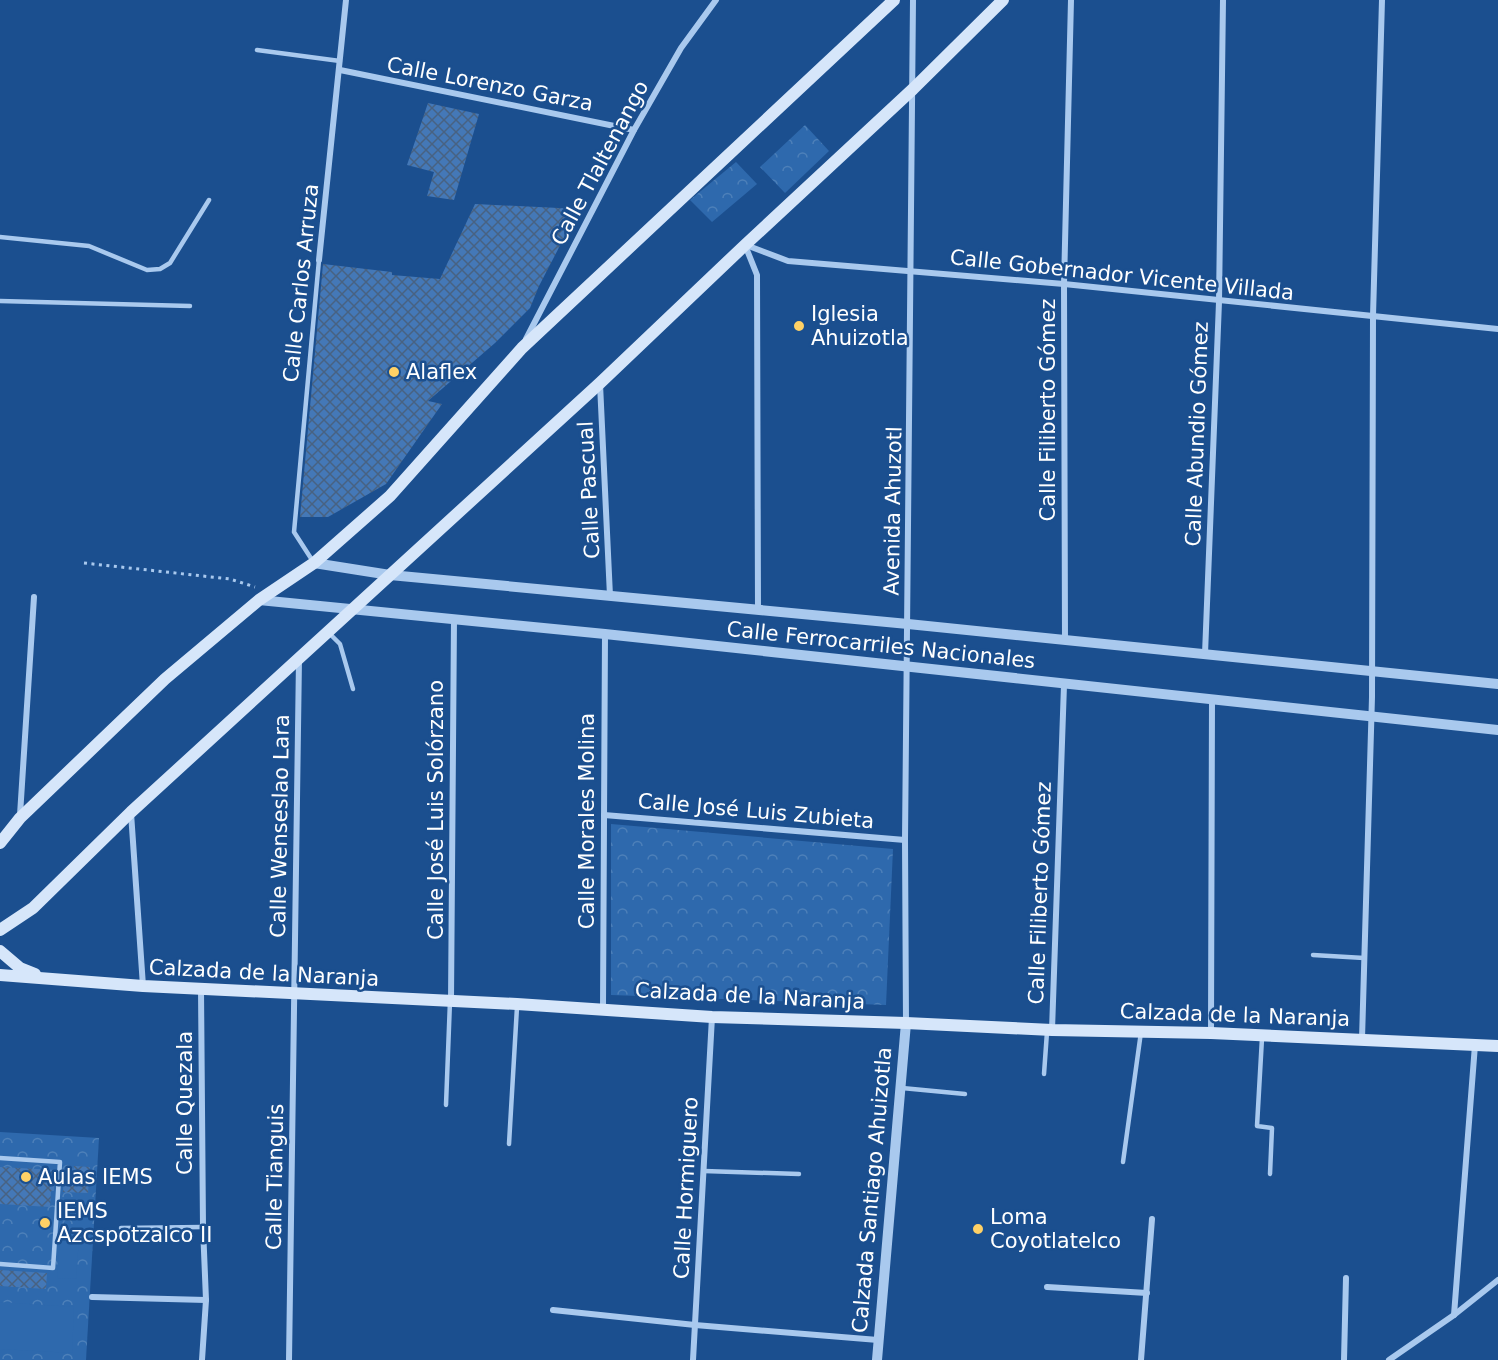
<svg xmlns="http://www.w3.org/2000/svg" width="1498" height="1360" font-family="'DejaVu Sans',sans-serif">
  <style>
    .park { fill: url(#park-crowns) }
    .garden { fill: #2e69ad }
    .building { fill: url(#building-cross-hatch) }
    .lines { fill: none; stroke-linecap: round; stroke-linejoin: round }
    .path { stroke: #a9c9ee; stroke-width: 3; stroke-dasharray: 3 4.5; stroke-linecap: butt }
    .service { stroke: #a9c9ee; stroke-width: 4.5 }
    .minor { stroke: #a9c9ee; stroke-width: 6 }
    .tertiary { stroke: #a9c9ee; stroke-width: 10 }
    .secondary { stroke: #d6e6fa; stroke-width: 12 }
    .poi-dot { fill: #ffd166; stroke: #1b4f8f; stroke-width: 2 }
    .labels { text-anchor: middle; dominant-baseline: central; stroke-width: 5; stroke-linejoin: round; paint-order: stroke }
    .street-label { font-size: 21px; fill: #fff; stroke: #1b4f8f }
    .poi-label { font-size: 21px; fill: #fff; stroke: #1b4f8f; text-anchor: start }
  </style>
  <defs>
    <pattern id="park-crowns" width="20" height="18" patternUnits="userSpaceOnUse" patternTransform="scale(1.5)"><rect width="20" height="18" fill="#2e69ad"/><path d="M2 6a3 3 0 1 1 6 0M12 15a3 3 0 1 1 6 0" fill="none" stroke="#4d80b9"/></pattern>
    <pattern id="building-cross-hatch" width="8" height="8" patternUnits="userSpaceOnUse" patternTransform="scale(1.5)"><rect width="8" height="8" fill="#4478b7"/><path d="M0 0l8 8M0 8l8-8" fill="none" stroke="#486282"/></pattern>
  </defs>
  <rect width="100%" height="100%" fill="#1b4f8f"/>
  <g class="park">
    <polygon points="805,125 829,151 785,193 760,167"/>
    <polygon points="736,162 757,184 712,222 690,200"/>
    <polygon points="611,824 893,849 886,1005 611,995"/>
    <polygon points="0,1132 99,1138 86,1360 0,1360"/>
  </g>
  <g class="garden">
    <polygon points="60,1237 79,1239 76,1279 57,1278"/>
    <polygon points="0,1302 74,1307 72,1353 0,1349"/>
  </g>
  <g class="building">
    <polygon points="428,103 479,114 454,200 427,196 434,172 407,165"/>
    <polygon points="475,204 579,209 539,286 530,308 495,343 428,401 442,404 386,484 328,517 300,517 323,264 392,272 392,275 440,279"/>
    <polygon points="74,1166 90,1167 88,1193 63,1192 64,1171 73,1172"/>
    <polygon points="0,1167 55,1170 54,1191 51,1191 50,1207 0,1204"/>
    <polygon points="0,1270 47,1273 46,1289 0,1286"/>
  </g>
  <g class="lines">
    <polyline class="path" points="84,563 230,579 255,587"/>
    <g class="service">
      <polyline points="257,50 340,61"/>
      <polyline points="0,237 89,246 147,270 160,269 170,263 209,200"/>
      <polyline points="0,301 190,306"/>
      <polyline points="314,563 294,532 319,260"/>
      <polyline points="328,632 340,644 353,689"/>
      <polyline points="1313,955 1364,958"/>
      <polyline points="1262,1038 1257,1126 1272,1128 1270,1174"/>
      <polyline points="1044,1074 1047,1032"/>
      <polyline points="902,1088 965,1094"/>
      <polyline points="446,1105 450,1001"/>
      <polyline points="509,1144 517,1007"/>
      <polyline points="0,1158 60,1162 53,1268 0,1264"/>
      <polyline points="1123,1162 1141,1032"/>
      <polyline points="704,1171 799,1174"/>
      <polyline points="121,1228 203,1227"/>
    </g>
    <g class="minor">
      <polyline points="340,70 634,130"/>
      <polyline points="745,245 757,275 758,610"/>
      <polyline points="746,245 788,261 1064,284 1498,329"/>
      <polyline points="319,260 346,0"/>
      <polyline points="526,339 634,130 681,48 716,0"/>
      <polyline points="600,384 610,596"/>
      <polyline points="1065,640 1064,284 1071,0"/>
      <polyline points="1205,654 1219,302 1223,0"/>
      <polyline points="131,813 143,986"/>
      <polyline points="20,815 34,597"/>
      <polyline points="604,815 905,840"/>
      <polyline points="201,989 203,1227 206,1300 202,1360"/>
      <polyline points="451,1001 454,619"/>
      <polyline points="603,1008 605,634"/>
      <polyline points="906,1023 905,840 913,0"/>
      <polyline points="1052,1030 1064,685"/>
      <polyline points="1211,1032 1212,699"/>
      <polyline points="1362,1039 1372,697 1373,316 1382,0"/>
      <polyline points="1047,1287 1147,1293"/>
      <polyline points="92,1297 206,1300"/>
      <polyline points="553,1310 695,1325 878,1340"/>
      <polyline points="1454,1315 1475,1045"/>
      <polyline points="289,1360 299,659"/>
      <polyline points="693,1360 712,1017"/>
      <polyline points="1141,1360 1152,1219"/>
      <polyline points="1344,1360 1346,1278"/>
      <polyline points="1389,1360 1454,1315 1498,1280"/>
    </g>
    <g class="tertiary">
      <polyline points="314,563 390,575 908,624 1498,684"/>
      <polyline points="259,600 605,634 1498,730"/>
      <polyline points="877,1360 906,1023"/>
    </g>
    <g class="secondary">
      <polyline points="0,843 20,818 165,679 259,600 314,563 390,496 522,348 894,0"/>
      <polyline points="0,930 33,908 131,812 600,383 745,245 913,89 1003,0"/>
      <polyline points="0,951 20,968 35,974"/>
      <polyline points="0,975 143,986 517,1004 712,1017 906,1023 1052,1030 1211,1033 1498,1046"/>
    </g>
  </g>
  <g class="poi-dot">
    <circle cx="799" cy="326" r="6"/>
    <circle cx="394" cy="372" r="6"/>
    <circle cx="26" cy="1177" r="6"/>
    <circle cx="45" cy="1223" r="6"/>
    <circle cx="978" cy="1229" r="6"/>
  </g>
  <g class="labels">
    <g class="street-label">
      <text transform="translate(490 84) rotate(11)">Calle Lorenzo Garza</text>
      <text transform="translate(600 163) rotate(-62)">Calle Tlaltenango</text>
      <text transform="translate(1122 275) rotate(6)">Calle Gobernador Vicente Villada</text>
      <text transform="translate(301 283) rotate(-84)">Calle Carlos Arruza</text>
      <text transform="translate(1048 410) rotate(-90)">Calle Filiberto Gómez</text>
      <text transform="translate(1197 434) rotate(-88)">Calle Abundio Gómez</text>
      <text transform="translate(589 490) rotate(-93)">Calle Pascual</text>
      <text transform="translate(893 511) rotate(-89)">Avenida Ahuzotl</text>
      <text transform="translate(881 645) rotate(6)">Calle Ferrocarriles Nacionales</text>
      <text transform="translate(436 810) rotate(-90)">Calle José Luis Solórzano</text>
      <text transform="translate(756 811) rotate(5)">Calle José Luis Zubieta</text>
      <text transform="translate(587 821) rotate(-90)">Calle Morales Molina</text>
      <text transform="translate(280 826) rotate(-89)">Calle Wenseslao Lara</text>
      <text transform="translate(1040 893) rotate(-88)">Calle Filiberto Gómez</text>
      <text transform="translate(264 973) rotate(3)">Calzada de la Naranja</text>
      <text transform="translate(750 996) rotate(3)">Calzada de la Naranja</text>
      <text transform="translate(1235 1015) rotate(2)">Calzada de la Naranja</text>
      <text transform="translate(185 1103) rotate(-90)">Calle Quezala</text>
      <text transform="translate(275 1177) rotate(-89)">Calle Tianguis</text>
      <text transform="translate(686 1188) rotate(-87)">Calle Hormiguero</text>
      <text transform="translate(872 1190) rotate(-85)">Calzada Santiago Ahuizotla</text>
    </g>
    <g class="poi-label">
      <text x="811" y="314">Iglesia<tspan x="811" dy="24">Ahuizotla</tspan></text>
      <text x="406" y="372">Alaflex</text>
      <text x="38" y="1177">Aulas IEMS</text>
      <text x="57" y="1211">IEMS<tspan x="57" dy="24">Azcspotzalco II</tspan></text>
      <text x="990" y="1217">Loma<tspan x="990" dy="24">Coyotlatelco</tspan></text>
    </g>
  </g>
</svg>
